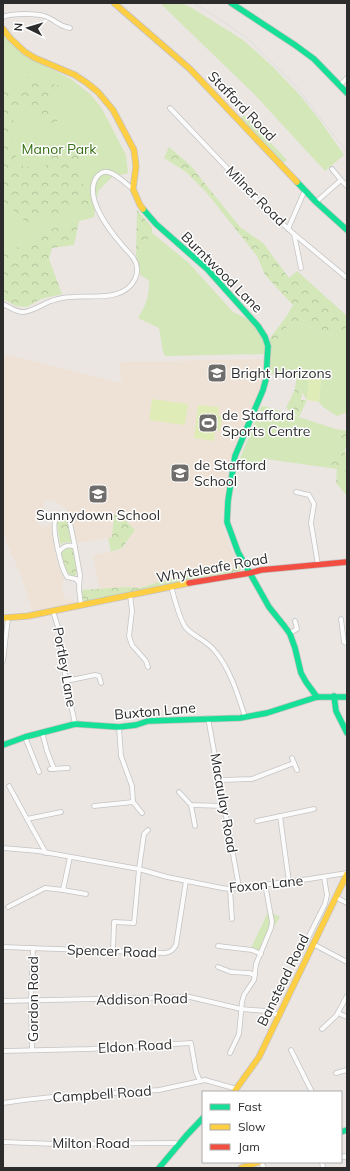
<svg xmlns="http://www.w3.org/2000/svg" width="350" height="1171" font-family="Mulish,sans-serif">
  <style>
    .education { fill: #eee2d6 }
    .grass { fill: #d3e7b9 }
    .forest { fill: url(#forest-crowns) }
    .pitch { fill: #e0ecb7 }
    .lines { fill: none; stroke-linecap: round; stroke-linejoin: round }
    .street-casing { stroke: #c4c3c3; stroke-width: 5.5 }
    .fast-casing { stroke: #c4c3c3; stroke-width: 7 }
    .slow-casing { stroke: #c4c3c3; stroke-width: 7 }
    .jam-casing { stroke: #c4c3c3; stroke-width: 7 }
    .street { stroke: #fcfbfb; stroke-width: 4 }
    .fast { stroke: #16e098; stroke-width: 5.5 }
    .slow { stroke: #ffcf43; stroke-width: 5.5 }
    .jam { stroke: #f24e42; stroke-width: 5.5 }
    .rail { stroke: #dedee0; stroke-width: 1 }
    .labels { text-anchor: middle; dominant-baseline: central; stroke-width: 3; stroke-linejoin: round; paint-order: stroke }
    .street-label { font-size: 14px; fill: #2c2c2c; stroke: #fff }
    .park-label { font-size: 14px; fill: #377016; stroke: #fff }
    .poi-label { font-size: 14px; fill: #2c2c2c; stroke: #fff; text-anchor: start }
  </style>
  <defs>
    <pattern id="forest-crowns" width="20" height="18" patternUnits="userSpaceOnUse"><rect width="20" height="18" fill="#d3e7b9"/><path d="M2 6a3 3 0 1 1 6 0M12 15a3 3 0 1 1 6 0" fill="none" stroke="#b5c69f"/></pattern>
  </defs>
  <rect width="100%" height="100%" fill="#ebe6e2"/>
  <polygon class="education" points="5,354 121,383 120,362 264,359 262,384 259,394 237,441 229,463 222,525 230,546 238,563 234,569 168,579 140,588 125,587 99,589 93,555 117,551 122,549 135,530 114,515 112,537 77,543 72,519 65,508 55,501 49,500 44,502 43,506 46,513 39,515 40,527 52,524 56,558 64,580 62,585 65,599 72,600 77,604 33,613 20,573 6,542 3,531 3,358"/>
  <g class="grass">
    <polygon points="160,3 182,3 192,8 243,40 272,66 298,93 319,119 344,155 325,171 254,94"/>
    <polygon points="3,35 24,55 71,79 90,94 101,107 126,155 128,173 112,177 98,191 94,217 40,232 10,252 3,246"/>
    <polygon points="244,115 287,160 283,163 241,118"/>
    <path d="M152 233 189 263 233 312 246 318 247 317C257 328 266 339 266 355L261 354 165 356 163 352 159 328 138 318C147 303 149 297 149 280L140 275 139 263 136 256Z"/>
    <polygon points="292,321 347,339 347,412 337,416 323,407 319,402 321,379 309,378 307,400 302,392 295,389 297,375 282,373 269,374 271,354 276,347 278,337"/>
    <polygon points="264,406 336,429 342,435 330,468 266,459 265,465 238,463 261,407"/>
    <polygon points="341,469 347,472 347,496 336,483 339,482 338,474"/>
    <polygon points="270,908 274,914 280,917 270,933 261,954 250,950"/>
  </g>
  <g class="forest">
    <path d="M29 76 59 86 56 93 46 106 57 120 56 135 41 124 30 107 16 112 10 132 18 165 44 170C49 158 52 146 63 138L83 152 79 176 92 203 28 224 3 201V85L4 91 14 94Z"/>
    <polygon points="169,147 190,165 240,227 263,243 289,278 297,271 347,316 347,339 292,321 278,337 276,347 271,354 270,338 286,317 293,305 265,275 257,256 206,192 186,172 164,158"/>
    <polygon points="137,210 152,227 152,233 136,256"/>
    <polygon points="79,221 74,245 52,248 49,259 62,294 41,299 27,307 16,306 3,299 3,246 10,252 40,232"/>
    <polygon points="295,389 302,392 301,400 307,400 299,417 286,408"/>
    <polygon points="336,429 347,431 347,448 345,447 345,453 347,457 347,472 341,470 338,474 339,482 336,483 337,469 330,468 342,435"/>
    <polygon points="114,514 125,520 135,530 122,548 111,552 108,538 112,537"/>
    <polygon points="65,519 67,520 71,541 70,543 67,542 60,544 57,523 58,520"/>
    <path d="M71 547 73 549 77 573 75 576H71C64 570 63 561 61 552L64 549Z"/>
    <polygon points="238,563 241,565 240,572 86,602 82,600 82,590 125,587 140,588 168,579 234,569"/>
  </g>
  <g class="pitch">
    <polygon points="309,378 321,379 319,402 307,400"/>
    <polygon points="152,399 188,404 185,425 149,420"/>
    <polygon points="198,405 219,407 218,415 222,416 220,431 215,430 214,441 194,438"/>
  </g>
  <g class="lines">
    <defs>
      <g id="street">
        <path d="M3 17C12 13 38 13 47 17 57 21 58 26 70 28"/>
        <polyline points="340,85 347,78"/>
        <polyline points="170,108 266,209 294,234 347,278"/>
        <polyline points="341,180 347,186"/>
        <polyline points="316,202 341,180 332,169"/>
        <polyline points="288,229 305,190"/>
        <polyline points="294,234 301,268"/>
        <path d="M3 304C9 307 16 312 23 312 31 312 43 304 51 301 57 299 65 297 72 297 92 295 124 302 135 279 138 273 138 265 134 259 131 254 126 250 122 245 110 231 84 198 96 178 99 174 103 171 108 172 117 174 126 184 133 189"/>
        <polyline points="296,492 309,495 314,504 311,523 318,565"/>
        <path d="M75 547 69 518 62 516 56 518C51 527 61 568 67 577L76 579 79 583"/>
        <path d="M59 552C63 546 69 544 75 547L80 575 79 589 81 605"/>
        <path d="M171 586C174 597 180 622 187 629 195 637 207 641 214 650 230 668 238 695 245 717"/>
        <polyline points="130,595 132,611 129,636 132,645 146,661 148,667"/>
        <polyline points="53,611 60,634 66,681 75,724"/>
        <polyline points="341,619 344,642 347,643"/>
        <polyline points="290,633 297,629 295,621"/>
        <polyline points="3,661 8,618"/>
        <polyline points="66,681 95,675 99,676 101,683"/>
        <polyline points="208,718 239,887"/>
        <polyline points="42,732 47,751 54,769"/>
        <polyline points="25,737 39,772"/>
        <polyline points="292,758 297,770"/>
        <polyline points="50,769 68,768"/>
        <polyline points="220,780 252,779 294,763"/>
        <polyline points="9,786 27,819 61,812"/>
        <polyline points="179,792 191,805 224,806"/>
        <polyline points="133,802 142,813"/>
        <polyline points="191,805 195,826"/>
        <polyline points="94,806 133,802 132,786 121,756 119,727"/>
        <polyline points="280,816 289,882"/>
        <polyline points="27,819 46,853"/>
        <polyline points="257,821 314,809"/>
        <polyline points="3,848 38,851 139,869 167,877 222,888 230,889 309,879 347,873"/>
        <polyline points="230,889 232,919"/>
        <polyline points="63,890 70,857"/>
        <polyline points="335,897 347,903"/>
        <polyline points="8,907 45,888 63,890 86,894"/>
        <polyline points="313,944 347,962"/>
        <polyline points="218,946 252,950 261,954"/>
        <path d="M3 947 165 953C171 952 173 950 176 945L186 881"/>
        <polyline points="303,948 325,904 327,895 324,877"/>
        <polyline points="113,951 114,922 134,923 139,869 144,834 148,830"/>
        <polyline points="218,967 231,972 249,973 255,975"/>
        <polyline points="3,1001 190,997 241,1009 267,1011 278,1015"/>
        <polyline points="338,1013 347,1017"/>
        <polyline points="322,1029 336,1016 347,996"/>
        <polyline points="32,1050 31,1001 33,948"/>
        <polyline points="291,1050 312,1092"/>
        <polyline points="3,1051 89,1049 191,1043 196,1072 200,1081"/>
        <polyline points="230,1053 239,1034 242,1002 244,995 254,980 256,964 271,928 272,922 265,884"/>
        <polyline points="336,1073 347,1070"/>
        <polyline points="3,1103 24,1100 52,1097 159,1090 205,1080 237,1089"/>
        <polyline points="3,1142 56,1144 174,1143 179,1144"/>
        <polyline points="341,1157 345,1156 347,1158"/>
        <polyline points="261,1162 264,1168"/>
        <polyline points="322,1162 323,1168"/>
      </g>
      <g id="fast">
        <polyline points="231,3 295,45 314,59 347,93"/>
        <polyline points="297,182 316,202 347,230"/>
        <polyline points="143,209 156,224 207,269 258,326 265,337 268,346 266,379 263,390 235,456 228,501 227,522 238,552 269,607 285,627 290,634 295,648 301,673 306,682 317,697"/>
        <polyline points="334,696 336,711 347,733"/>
        <polyline points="3,745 25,737 75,724 119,727 136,725 148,721 240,718 267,713 317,697 347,697"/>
        <polyline points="341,1132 347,1130"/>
        <polyline points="159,1168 186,1136 203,1118"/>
      </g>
      <g id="slow">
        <polyline points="114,3 190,69 297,182"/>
        <polyline points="3,29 10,38 25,52 35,58 75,75 87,83 98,92 113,110 134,150 136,166 133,189 140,205 143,209"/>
        <polyline points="3,618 28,616 189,583"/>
        <polyline points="234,1092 259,1057 347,874"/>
        <polyline points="241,1168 259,1162"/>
      </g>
      <polyline id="jam" points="189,583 250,573 261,570 347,562"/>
    </defs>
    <use href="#street" class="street-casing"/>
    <use href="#fast" class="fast-casing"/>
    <use href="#slow" class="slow-casing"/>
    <use href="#jam" class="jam-casing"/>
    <use href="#street" class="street"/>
    <use href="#fast" class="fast"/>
    <use href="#slow" class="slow"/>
    <use href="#jam" class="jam"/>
    <polyline class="rail" points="193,3 215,16 247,38 293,83 347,152"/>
  </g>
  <defs>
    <symbol id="school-square" viewBox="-11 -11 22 22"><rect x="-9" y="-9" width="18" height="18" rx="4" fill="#6f6d6c" stroke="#fff"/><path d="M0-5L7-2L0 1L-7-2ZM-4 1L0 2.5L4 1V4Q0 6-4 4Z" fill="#fff"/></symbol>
    <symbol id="stadium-square" viewBox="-11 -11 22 22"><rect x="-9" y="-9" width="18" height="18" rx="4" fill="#6f6d6c" stroke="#fff"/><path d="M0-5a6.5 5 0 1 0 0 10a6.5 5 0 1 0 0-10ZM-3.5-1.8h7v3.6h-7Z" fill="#fff"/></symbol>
  </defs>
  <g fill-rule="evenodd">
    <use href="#school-square" x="206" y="362" width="22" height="22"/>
    <use href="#stadium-square" x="197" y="412" width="22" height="22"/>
    <use href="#school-square" x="169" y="462" width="22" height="22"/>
    <use href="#school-square" x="87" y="483" width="22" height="22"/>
  </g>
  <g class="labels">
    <g class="street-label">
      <text transform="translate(242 106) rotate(46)">Stafford Road</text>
      <text transform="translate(256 196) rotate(45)">Milner Road</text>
      <text transform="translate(222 272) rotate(45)">Burntwood Lane</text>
      <text transform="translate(212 568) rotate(-10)">Whyteleafe Road</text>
      <text transform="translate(65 667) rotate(80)">Portley Lane</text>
      <text transform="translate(155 711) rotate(-5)">Buxton Lane</text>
      <text transform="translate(224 803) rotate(80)">Macaulay Road</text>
      <text transform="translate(266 884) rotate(-6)">Foxon Lane</text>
      <text transform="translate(112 951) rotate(2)">Spencer Road</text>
      <text transform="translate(283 980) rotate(-64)">Banstead Road</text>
      <text transform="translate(33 999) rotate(-90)">Gordon Road</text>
      <text transform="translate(142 999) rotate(-1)">Addison Road</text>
      <text transform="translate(135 1046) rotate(-3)">Eldon Road</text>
      <text transform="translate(102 1094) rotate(-4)">Campbell Road</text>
      <text x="91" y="1143">Milton Road</text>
    </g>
    <g class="park-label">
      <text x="59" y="149">Manor Park</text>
    </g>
    <g class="poi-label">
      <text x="231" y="373">Bright Horizons</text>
      <text x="222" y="415">de Stafford<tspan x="222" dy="16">Sports Centre</tspan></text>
      <text x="194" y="465">de Stafford<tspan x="194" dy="16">School</tspan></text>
      <text x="98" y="515" text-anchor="middle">Sunnydown School</text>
    </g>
  </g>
  <rect width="350" height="1171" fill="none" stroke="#2c2c2c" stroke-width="8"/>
  <rect x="202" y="1091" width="140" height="72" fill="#ffffff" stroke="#ababab"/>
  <rect x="210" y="1104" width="20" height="6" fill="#16e098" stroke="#ababab"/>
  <text x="238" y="1111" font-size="12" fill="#2c2c2c">Fast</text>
  <rect x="210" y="1124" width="20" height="6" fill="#ffcf43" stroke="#ababab"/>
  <text x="238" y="1131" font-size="12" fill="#2c2c2c">Slow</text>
  <rect x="210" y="1144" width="20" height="6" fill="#f24e42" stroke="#ababab"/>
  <text x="238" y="1151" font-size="12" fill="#2c2c2c">Jam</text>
  <g transform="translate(28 28) rotate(275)" stroke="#ffffff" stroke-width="3" paint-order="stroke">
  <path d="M0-3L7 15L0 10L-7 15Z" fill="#2c2c2c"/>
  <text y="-6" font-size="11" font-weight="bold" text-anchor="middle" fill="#2c2c2c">N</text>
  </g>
</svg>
